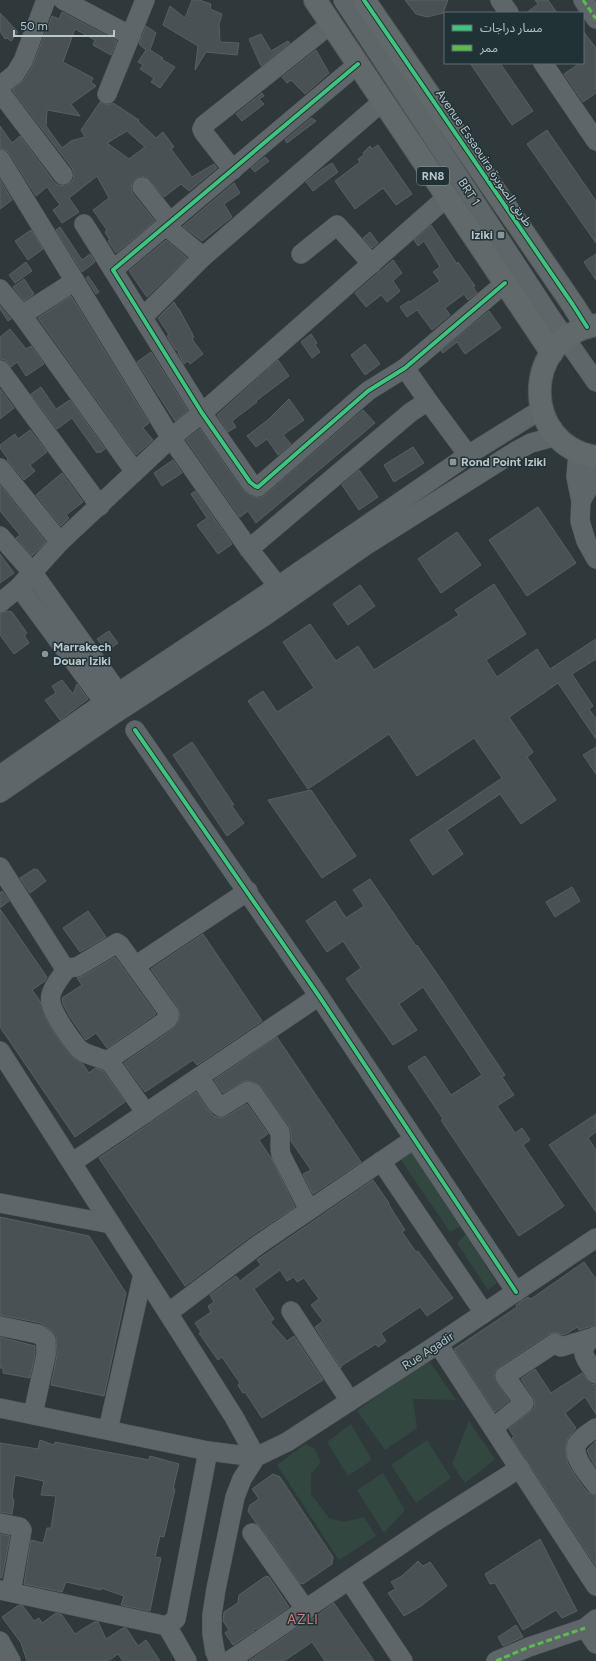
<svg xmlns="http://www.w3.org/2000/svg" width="596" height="1661" font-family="Figtree,'Noto Sans Arabic',sans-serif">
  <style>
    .green { fill: #314740 }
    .building { fill: #495154; stroke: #576063; fill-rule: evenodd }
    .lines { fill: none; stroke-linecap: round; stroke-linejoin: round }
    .minor-casing { stroke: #4d5456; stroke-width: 20 }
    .major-casing { stroke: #4d5558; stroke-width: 24 }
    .minor { stroke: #5f6669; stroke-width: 19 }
    .major { stroke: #61696b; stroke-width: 22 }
    .quiet { stroke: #5cbc4b; stroke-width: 3; stroke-dasharray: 6 3; stroke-linecap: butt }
    .cycleway-casing { stroke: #213237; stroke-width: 6 }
    .cycleway { stroke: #40c37c; stroke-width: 4 }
    .poi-dot { fill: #899599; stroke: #213237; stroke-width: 1.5 }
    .labels { text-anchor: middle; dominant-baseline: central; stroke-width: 3; stroke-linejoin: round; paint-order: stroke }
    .shield { fill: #213237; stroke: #8c9a9f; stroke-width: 1 }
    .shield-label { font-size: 11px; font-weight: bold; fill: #bac7cb }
    .street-label { font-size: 12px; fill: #bac7cb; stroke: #213237 }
    .poi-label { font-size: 12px; font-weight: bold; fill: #bac7cb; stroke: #213237; text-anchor: start }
    .neighbourhood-label { font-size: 13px; letter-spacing: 1px; fill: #d28077; stroke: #213237 }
  </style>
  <rect width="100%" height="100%" fill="#2f383b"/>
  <g class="green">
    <polygon points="410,1148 461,1226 450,1232 399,1157"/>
    <polygon points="466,1234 497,1283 488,1290 457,1243"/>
    <polygon points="430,1362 456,1400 413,1399 417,1428 385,1450 357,1411 401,1377"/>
    <polygon points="469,1421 495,1459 465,1483 452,1464"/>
    <polygon points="351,1424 372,1460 348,1476 327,1442"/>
    <polygon points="427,1440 451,1478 416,1503 391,1465"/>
    <polygon points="305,1444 314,1448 321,1462 311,1474 311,1494 329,1518 344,1522 364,1517 376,1536 339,1560 277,1465"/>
    <polygon points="383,1473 405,1510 384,1533 357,1490"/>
  </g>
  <g class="building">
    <polygon points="192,0 199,0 211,4 210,9 222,14 219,24 220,42 239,43 237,55 206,52 195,70 198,46 163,25 170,6 185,18"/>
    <polygon points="405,0 448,0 443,13 427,17 416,14"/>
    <polygon points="535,0 548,0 557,13 526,13 538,4"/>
    <path d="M62 12 117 41 111 55 93 45 95 40 75 29 63 62 93 78 91 82 96 86 71 104 80 116 47 110 46 126 62 148 71 141 85 137 81 130 100 102 108 105 113 103 139 120 138 121 156 138 163 132 174 147 171 149 192 177 214 164 217 168 189 191 181 184 164 197 146 177 141 176 135 179 132 183 131 188 133 194 155 221 116 253 108 241 110 240 105 232 107 230 93 210 109 198 97 176 69 198 79 212 62 223 53 210 60 205 47 187 36 196 9 153 6 150 0 148V126L12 143 20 136 54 182 58 185 65 186 70 183 73 180 74 174 72 168 12 90 24 80 32 67 52 16 59 19ZM127 131 145 147 129 159 107 143Z"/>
    <polygon points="0,13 18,32 11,41 7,38 5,39 0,31"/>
    <polygon points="146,26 156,33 150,50 163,58 161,59 175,67 160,88 151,82 154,78 140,69 143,65 138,62 146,50 139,44"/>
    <polygon points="583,31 596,48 596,93 583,102 564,74 580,63 583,63"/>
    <polygon points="261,34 271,51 288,41 290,43 261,66 249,39"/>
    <polygon points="316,50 329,73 305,94 291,80 287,83 282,77"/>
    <polygon points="470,63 500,63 533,111 512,125"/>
    <polygon points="262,93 264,96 259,99 264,104 242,121 236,114"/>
    <polygon points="311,118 316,121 287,143 285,140"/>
    <polygon points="547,130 596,201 596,243 527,144"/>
    <polygon points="378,145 412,194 396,205 383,188 355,209 335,181 360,162 358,159 364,155 363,153 370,146 372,149"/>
    <polygon points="265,157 269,161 255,172 251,168"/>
    <polygon points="332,163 338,172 313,191 306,182 321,170"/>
    <polygon points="0,180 12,200 0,209"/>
    <polygon points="234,183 240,193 224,204 232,217 202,241 183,226"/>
    <polygon points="431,225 457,264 458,262 475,286 473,287 477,293 468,300 464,294 445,308 450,315 432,330 417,310 407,317 400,307 409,301 410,302 440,281 433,272 440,267 424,241 418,246 414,240"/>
    <polygon points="60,227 82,260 90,254 95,262 82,272 56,230"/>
    <polygon points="31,230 43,249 28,260 15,241"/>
    <polygon points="370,232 378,243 372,248 363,238"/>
    <polygon points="166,240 187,258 147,297 129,271"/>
    <polygon points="596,254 596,280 584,262"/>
    <polygon points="393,260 402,273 393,281 400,291 387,302 381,295 366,307 355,293"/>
    <polygon points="26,262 32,271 15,283 9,275"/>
    <polygon points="88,276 99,292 96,294 86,278"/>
    <polygon points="24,279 34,294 24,301 13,287"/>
    <polygon points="71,296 149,423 143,428 153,440 136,455 38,318"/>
    <polygon points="174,302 178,309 179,309 194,337 192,339 203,354 190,364 188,361 184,364 178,353 179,352 175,349 167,336 169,335 158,318"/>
    <polygon points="0,306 11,319 8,321 0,309"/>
    <polygon points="489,311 501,328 465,354 457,342 443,353 441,351"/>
    <polygon points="10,329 26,349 31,346 44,364 26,376 17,362 11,367 5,360 0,359 0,337"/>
    <polygon points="311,334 317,343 315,345 320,352 312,358 301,342"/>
    <polygon points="365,344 380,364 365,375 351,355"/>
    <polygon points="151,352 188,411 175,421 137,362"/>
    <polygon points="278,360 289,376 256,401 257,402 232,421 236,427 228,432 217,415"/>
    <polygon points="41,387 56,409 70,400 105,449 100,453 99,451 97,453 72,418 57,429 31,394"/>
    <polygon points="0,389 14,408 0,419"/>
    <polygon points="289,399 304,420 283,435 291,444 278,455 267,439 256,447 247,436 269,419"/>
    <polygon points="363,410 375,423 256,523 248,511 240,517 186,440 200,429 241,488 251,496 260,498 265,495"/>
    <polygon points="30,430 47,452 30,465 35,471 24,480 7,460 8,459 0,448 0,445 15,434 18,439"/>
    <polygon points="413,447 424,463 394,482 384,465"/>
    <polygon points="173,460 182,473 162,486 154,473"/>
    <polygon points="359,470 378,497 359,510 342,485"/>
    <polygon points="62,473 83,502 66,515 69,518 61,526 36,495"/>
    <polygon points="0,485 46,542 32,556 16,538 20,535 0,511"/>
    <polygon points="195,491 232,544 218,554 197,525 207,518 191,494"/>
    <polygon points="538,507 576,563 527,596 489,540"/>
    <polygon points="457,532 481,565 441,593 418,559"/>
    <polygon points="0,554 14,573 0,583"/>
    <polygon points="494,584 526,634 486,660 497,677 537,649 550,669 596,639 596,659 572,674 593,706 589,709 596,719 596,739 558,683 509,717 533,752 527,757 556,800 521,824 500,794 447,830 463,854 433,875 410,840 502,778 474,738 417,776 389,734 308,789 248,701 263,691 277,712 314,688 283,642 310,624 336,661 358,646 374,670 459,615 455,610"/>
    <polygon points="360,585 375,606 348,625 333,604"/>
    <polygon points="7,611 12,612 27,633 24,635 29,643 14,654 0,635 0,614"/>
    <polygon points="109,631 118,643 107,651 97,639"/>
    <polygon points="62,680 73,694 77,684 88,699 60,720 45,700 56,693 52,686"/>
    <polygon points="192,742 234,805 231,805 244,823 227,836 173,755"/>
    <polygon points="596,747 596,774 583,755"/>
    <polygon points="311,790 356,856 322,878 268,800"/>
    <polygon points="34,869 38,870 46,881 30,893 20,878"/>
    <polygon points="370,879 416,946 417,945 440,978 505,1075 502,1077 514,1095 497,1106 515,1133 522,1128 530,1140 523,1145 564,1206 519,1236 441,1120 443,1119 408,1067 425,1056 451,1095 482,1075 423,987 399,1004 417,1030 393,1045 346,979 361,968 343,941 327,952 306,921 335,901 346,918 364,906 353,890"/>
    <polygon points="572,887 580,901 555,917 546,902"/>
    <polygon points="2,891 9,901 0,908 0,893"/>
    <polygon points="0,909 47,977 45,981 32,990 40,1001 46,1019 56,1036 71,1056 83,1064 89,1073 95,1068 103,1071 125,1102 75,1137 0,1027"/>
    <polygon points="88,911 106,937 80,952 63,928"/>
    <polygon points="203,934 262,1021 197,1065 193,1060 145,1092 124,1063 173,1029 178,1023 180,1017 178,1007 151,969"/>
    <polygon points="115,957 156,1014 107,1048 96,1033 86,1040 70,1017 63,1004 62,998 82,985 77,978 83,976"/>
    <polygon points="277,1037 361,1162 313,1194 303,1174 311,1170 291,1141 291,1131 289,1126 262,1087 256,1083 245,1080 223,1093 214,1080"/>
    <polygon points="196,1092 208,1110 214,1116 220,1118 227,1116 247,1104 268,1134 259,1140 271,1158 295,1207 251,1236 185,1286 99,1158"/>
    <polygon points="596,1114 596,1132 588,1138 596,1150 596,1212 549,1145"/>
    <polygon points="373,1180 389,1203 388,1203 394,1213 405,1230 402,1232 416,1252 418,1251 453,1298 427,1316 420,1307 381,1333 386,1341 378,1347 376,1344 341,1366 341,1368 315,1327 323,1321 311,1305 319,1299 304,1278 297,1282 294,1277 287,1281 280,1270 254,1289 274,1319 270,1322 287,1341 294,1336 323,1380 262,1418 245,1392 243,1393 238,1385 240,1383 222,1357 218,1360 208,1346 199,1333 201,1332 195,1323 211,1312 208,1306 214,1302 210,1295 236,1276 240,1281 261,1265 257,1260"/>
    <polygon points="0,1217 89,1236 126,1293 104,1396 51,1385 57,1355 56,1335 41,1323 0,1315"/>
    <polygon points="584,1262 596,1279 596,1325 579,1330 577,1327 568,1333 563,1335 555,1332 549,1334 499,1367 495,1372 494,1377 509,1401 495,1412 454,1349 517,1307 516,1305 528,1297 531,1299"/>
    <polygon points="0,1337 35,1346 35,1354 30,1378 3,1373 3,1368 0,1368"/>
    <polygon points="535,1369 551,1393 582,1373 591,1384 596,1385 596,1414 585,1397 565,1413 576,1428 568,1438 565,1450 568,1464 576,1477 587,1492 596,1496 596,1566 512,1438 514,1437 509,1429 534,1408 535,1402 533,1397 521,1379"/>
    <polygon points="40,1440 54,1445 55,1442 149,1460 150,1456 179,1464 173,1489 175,1489 164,1537 160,1536 155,1557 161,1558 150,1611 121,1605 124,1596 101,1588 101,1590 66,1582 62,1592 24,1584 31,1540 43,1543 47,1528 51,1528 56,1496 41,1495 44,1481 15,1475 12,1496 14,1501 12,1514 0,1512 0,1443 38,1449"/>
    <polygon points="596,1441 596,1466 595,1466 589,1455 587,1450"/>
    <polygon points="273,1474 280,1477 333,1557 332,1564 303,1584 300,1583 261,1527 256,1523 248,1511 250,1505 259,1499 252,1489"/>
    <polygon points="0,1534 10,1536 2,1578 0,1578"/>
    <polygon points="540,1539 577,1611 562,1618 556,1610 523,1630 495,1583 490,1584 485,1574"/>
    <polygon points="418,1561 423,1566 430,1562 447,1586 421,1606 404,1616 388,1593 396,1589 391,1582 402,1576"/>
    <polygon points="266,1576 269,1577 289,1607 257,1629 254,1629 254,1631 233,1645 225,1633 229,1630 223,1621 224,1612 238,1603 239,1595"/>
    <polygon points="334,1603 374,1661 325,1661 312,1642 284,1661 249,1661 300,1626 301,1627"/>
    <polygon points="19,1605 23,1606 34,1621 39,1618 42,1623 56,1613 62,1615 75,1634 94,1622 98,1622 106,1639 123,1628 126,1628 138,1646 146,1640 160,1661 123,1661 118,1654 108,1661 27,1661 21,1643 2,1617"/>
    <polygon points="516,1625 523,1637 503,1646 498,1637"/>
  </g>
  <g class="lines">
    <defs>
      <g id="minor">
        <polyline points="63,0 131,36"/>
        <polyline points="343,0 552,319 596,382"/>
        <polyline points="500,0 509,13"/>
        <polyline points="583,0 596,19"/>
        <polyline points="543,63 596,141"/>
        <polyline points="358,64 113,270 202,413 250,482 255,486 258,487 368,391 405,368 505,283"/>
        <polyline points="0,86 15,74 23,61 46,0"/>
        <polyline points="0,92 63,175"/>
        <polyline points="107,94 145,0"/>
        <polyline points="0,159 171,438 249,549 278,586"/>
        <polyline points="233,170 204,133 202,129 204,125 331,24"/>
        <polyline points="142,187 169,221"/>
        <polyline points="84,224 113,270"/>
        <polyline points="165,225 203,257"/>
        <polyline points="301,254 337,225 372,264"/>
        <polyline points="0,289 22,315 135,472"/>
        <polyline points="22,315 75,281"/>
        <polyline points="143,317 203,257 383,101"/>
        <polyline points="405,368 428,401"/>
        <polyline points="0,370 100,506"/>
        <polyline points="578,452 576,477 581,501 580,521 586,541 596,559"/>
        <polyline points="0,468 60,542"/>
        <polyline points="581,501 592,482 596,467"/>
        <polyline points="0,536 33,573 125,702"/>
        <polyline points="249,549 411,412 428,401 468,455"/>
        <polyline points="19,587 112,713"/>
        <polyline points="0,603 19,587 60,542 171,438 202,413 447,197"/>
        <polyline points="135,730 319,996 516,1292"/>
        <polyline points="0,775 119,692 278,586 468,455 542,409"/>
        <polyline points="0,793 113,715 265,616 365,546 516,451 531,443 557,436"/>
        <polyline points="0,867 62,964 67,968 77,967 117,943 120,945 169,1013 169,1017 167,1020 110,1059 112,1065 146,1113"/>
        <polyline points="135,966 248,891"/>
        <path d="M67 968C62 976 53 985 51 995 47 1008 70 1038 79 1049L85 1053 110 1062"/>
        <polyline points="0,1051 168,1313 234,1417 256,1457"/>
        <path d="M199 1077 217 1104 221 1107 247 1091 253 1093 280 1132C281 1140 279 1147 281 1155L309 1210"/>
        <polyline points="381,1161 484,1313"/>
        <polyline points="73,1162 319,996"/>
        <polyline points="0,1203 111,1224"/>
        <polyline points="291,1311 350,1401"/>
        <polyline points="168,1313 258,1245 414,1139"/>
        <polyline points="0,1326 38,1334 46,1340 46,1355 33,1414"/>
        <path d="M596 1336C575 1349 585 1358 596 1374"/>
        <polyline points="438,1344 596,1586"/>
        <polyline points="0,1408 208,1451 256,1457"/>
        <polyline points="493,1428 524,1403 505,1376 555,1343 561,1347 594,1337"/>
        <path d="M596 1428C590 1432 581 1437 577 1444 571 1457 589 1475 596 1485"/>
        <polyline points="108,1430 143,1274"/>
        <polyline points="0,1523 20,1527 22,1530 11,1592"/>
        <polyline points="252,1533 306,1610"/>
        <polyline points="349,1580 403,1661"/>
        <polyline points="0,1590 167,1626"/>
        <polyline points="596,1619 585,1628 596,1644"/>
        <polyline points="0,1641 11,1661"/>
        <polyline points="187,1661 167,1626 176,1619 208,1451"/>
        <polyline points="219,1661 215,1652 212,1634 212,1615 216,1589 235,1497 242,1479 256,1457 287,1442 438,1344 596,1238"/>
        <polyline points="229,1661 433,1523 520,1468"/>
        <polyline points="496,1661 529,1647 585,1628"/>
      </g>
      <g id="major">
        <polyline points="315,0 552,353"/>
        <polyline points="364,0 573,305 587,327"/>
        <path d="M596 325C521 338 521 445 596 457"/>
      </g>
    </defs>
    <use href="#minor" class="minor-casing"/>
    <use href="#major" class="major-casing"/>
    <use href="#minor" class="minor"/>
    <use href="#major" class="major"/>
    <g class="quiet">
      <polyline points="583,0 596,19"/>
      <polyline points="496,1661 529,1647 585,1628"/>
    </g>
    <defs>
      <g id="cycleway">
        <polyline points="364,0 573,305 587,327"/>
        <polyline points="358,64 113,270 202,413 250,482 255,486 258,487 368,391 405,368 505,283"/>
        <polyline points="135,730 319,996 516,1292"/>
      </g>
    </defs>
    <use href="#cycleway" class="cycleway-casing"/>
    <use href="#cycleway" class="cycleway"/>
  </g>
  <g class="poi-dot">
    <rect x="497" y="231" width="8" height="8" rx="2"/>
    <rect x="449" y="458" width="8" height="8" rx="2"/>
    <circle cx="45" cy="654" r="4"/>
  </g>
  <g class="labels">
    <rect class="shield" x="417" y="167" width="32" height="18" rx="3"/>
    <g class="shield-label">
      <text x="433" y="176">RN8</text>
    </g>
    <g class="street-label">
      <text transform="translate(484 158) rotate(56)">Avenue Essaouira طريق الصويرة</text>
      <text transform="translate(469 192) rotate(57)">BRT 1</text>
      <text transform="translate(428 1351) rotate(-33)">Rue Agadir</text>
    </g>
    <g class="poi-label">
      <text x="493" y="235" text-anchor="end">Iziki</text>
      <text x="461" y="462">Rond Point Iziki</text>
      <text x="53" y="647">Marrakech<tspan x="53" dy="14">Douar Iziki</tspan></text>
    </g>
    <g class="neighbourhood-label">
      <text x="303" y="1619">AZLI</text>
    </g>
  </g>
  <rect x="444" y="12" width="140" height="52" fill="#213237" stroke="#5e6e72"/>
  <rect x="452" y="25" width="20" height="6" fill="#40c37c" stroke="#5e6e72"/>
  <text x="480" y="32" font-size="12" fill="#bac7cb">مسار دراجات</text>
  <rect x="452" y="45" width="20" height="6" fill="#5cbc4b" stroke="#5e6e72"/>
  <text x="480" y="52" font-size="12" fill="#bac7cb">ممر</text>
  <path d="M14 30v6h100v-6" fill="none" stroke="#bac7cb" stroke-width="2"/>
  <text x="20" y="30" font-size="12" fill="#bac7cb" stroke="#213237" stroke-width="3" paint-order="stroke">50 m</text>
</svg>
